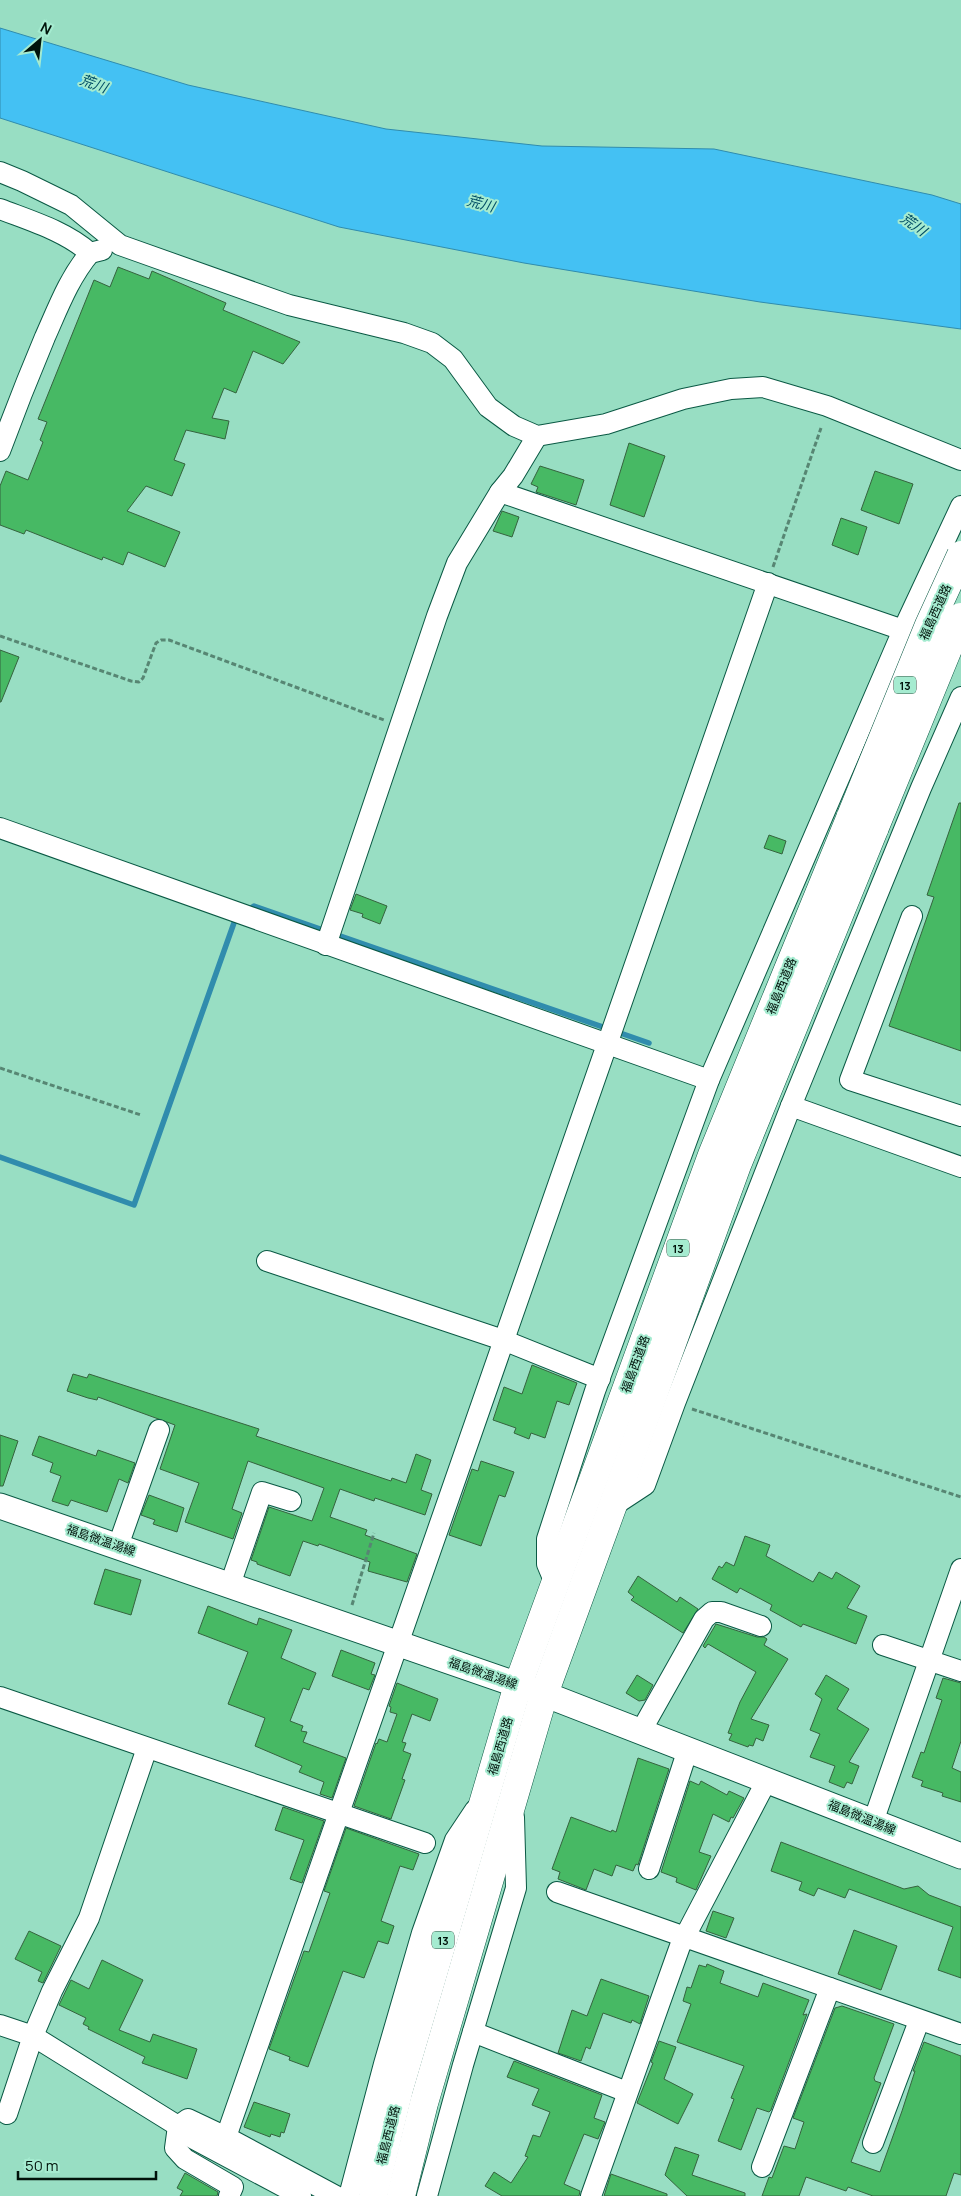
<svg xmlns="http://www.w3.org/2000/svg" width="961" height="2196" font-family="Manrope,'Noto Sans JP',sans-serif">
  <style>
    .water { fill: #44c1f3; stroke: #308cad }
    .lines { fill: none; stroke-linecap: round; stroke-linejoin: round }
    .stream { stroke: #308cad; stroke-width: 5.5 }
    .building { fill: #47b964; stroke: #35633e }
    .minor-casing { stroke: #0a5944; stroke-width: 22 }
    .major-casing { stroke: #0a5944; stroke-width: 27 }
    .highway-casing { stroke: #0a5944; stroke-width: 29 }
    .path { stroke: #578673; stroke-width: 3; stroke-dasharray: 5 2.5; stroke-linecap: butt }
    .minor { stroke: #fff; stroke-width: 20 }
    .major { stroke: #fff; stroke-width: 25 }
    .highway { stroke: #fff; stroke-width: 28 }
    .highway-bridge-casing { stroke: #0a5944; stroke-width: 29; stroke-linecap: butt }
    .highway-bridge { stroke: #fff; stroke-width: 28 }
    .labels { text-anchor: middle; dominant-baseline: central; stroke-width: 4; stroke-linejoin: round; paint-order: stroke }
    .shield { fill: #a5ebd0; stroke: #325345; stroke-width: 1 }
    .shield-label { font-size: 11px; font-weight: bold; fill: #00120a }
    .street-label { font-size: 12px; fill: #00120a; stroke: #a5ebd0 }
    .water-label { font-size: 14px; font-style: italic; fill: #014c65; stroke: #a5ebd0 }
  </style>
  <rect width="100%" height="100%" fill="#98dec3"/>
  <polygon class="water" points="0,28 188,85 386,129 542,146 714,149 932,195 961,204 961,329 760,302 524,263 339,227 0,118"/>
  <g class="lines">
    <g class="stream">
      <polyline points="247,911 254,906 649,1043"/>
      <polyline points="0,1157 134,1205 235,920 240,917"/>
    </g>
  </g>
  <g class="building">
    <polygon points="118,267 149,279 152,271 226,303 223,310 300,342 283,364 253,351 236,393 224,388 212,418 229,421 225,439 186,430 174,460 185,464 172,496 146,486 127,511 180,532 165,567 128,552 123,565 103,557 102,560 26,530 24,534 0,525 0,486 6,471 28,480 43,442 40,440 47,422 38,419 94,280 110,287"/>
    <polygon points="629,443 665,456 644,517 610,505"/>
    <polygon points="540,466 584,480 576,505 536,492 538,487 531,484"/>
    <polygon points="875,471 913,484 899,524 861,510"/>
    <polygon points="502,511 519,517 512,537 493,531"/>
    <polygon points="841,518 867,527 858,555 832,545"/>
    <polygon points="0,650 19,657 1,702 0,702"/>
    <polygon points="959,803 961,803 961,1051 889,1026 934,897 927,895"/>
    <polygon points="769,835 786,841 782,854 764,848"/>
    <polygon points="356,894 387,906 380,924 362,917 363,914 350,910"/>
    <polygon points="532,1365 577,1383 569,1405 557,1401 545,1438 531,1433 529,1439 514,1433 516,1428 493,1420 504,1387 522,1394"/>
    <polygon points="73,1374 87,1378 89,1374 228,1419 259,1429 256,1436 391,1481 392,1478 406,1483 416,1454 431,1460 421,1490 432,1494 425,1515 375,1498 374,1501 340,1489 330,1517 367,1530 365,1535 417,1554 407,1582 368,1571 370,1562 319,1544 318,1546 303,1541 290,1576 257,1564 257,1562 251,1560 269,1507 312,1521 324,1488 248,1461 232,1509 242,1513 233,1539 185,1522 199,1483 160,1469 175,1425 98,1397 97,1400 88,1398 67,1391"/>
    <polygon points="0,1435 18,1441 3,1486 0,1486"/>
    <polygon points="39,1436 96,1456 98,1450 135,1463 128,1483 119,1479 107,1512 71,1500 68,1506 52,1501 61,1476 50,1472 53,1463 32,1455"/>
    <polygon points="481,1461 514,1472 505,1497 499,1495 481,1546 449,1535 472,1469 478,1471"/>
    <polygon points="149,1495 184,1508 177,1532 153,1524 155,1520 141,1515"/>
    <polygon points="745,1536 770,1545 766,1556 813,1582 819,1572 832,1579 836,1572 860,1586 847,1608 867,1616 856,1644 803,1624 801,1627 770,1610 772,1605 740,1588 737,1593 712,1579 719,1566 722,1568 726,1562 734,1566"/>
    <polygon points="105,1569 141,1580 131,1615 94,1604"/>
    <polygon points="638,1576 677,1602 680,1597 698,1609 683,1633 631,1600 634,1597 628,1592"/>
    <polygon points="208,1606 257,1625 259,1618 292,1630 281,1658 316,1673 309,1690 303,1688 290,1721 303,1726 301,1731 307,1732 303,1742 346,1758 332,1798 320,1794 324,1782 299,1772 302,1766 255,1746 265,1718 228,1704 248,1652 198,1633"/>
    <polygon points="716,1624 757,1637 764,1637 767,1639 764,1645 788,1659 751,1719 769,1725 763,1741 756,1738 753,1746 749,1745 748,1747 729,1740 732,1734 728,1733 740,1702 756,1672 708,1644 705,1648 703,1646"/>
    <polygon points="341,1650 375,1663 371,1674 375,1675 369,1690 332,1676"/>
    <polygon points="637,1675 653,1685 645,1700 639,1701 626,1693"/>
    <polygon points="826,1675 849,1689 837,1709 869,1729 849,1762 859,1766 852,1784 847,1782 844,1788 829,1782 835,1766 810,1757 820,1734 810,1730 822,1699 815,1694"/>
    <polygon points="943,1678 961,1683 961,1741 952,1768 961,1772 961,1802 942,1796 943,1793 921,1786 923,1781 912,1777 921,1752 924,1753 942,1700 936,1698"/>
    <polygon points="397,1683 438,1699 430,1721 412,1714 402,1742 406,1743 403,1751 411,1754 402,1779 405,1780 391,1819 354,1806 376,1743 377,1744 379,1739 387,1742 397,1714 390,1712 391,1707 389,1706"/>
    <polygon points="638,1758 669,1769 638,1865 636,1864 633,1871 616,1865 612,1876 594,1869 586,1890 558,1879 560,1872 552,1869 571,1817 611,1832 612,1830 616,1832"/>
    <polygon points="690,1781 699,1785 701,1781 727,1795 729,1791 744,1798 733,1818 731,1817 729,1822 713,1814 699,1852 711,1856 696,1890 676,1882 677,1878 661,1872"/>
    <polygon points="283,1807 324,1821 302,1883 290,1879 304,1840 275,1830"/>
    <polygon points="346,1828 419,1854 413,1870 400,1866 381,1921 394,1926 388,1944 378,1941 364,1978 343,1971 308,2067 289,2060 290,2057 269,2049 304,1951 309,1952 330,1893 324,1891"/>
    <polygon points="781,1842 904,1889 918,1886 929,1895 961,1907 961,1978 938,1970 953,1927 849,1889 845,1898 818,1888 814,1896 799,1890 802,1882 771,1871"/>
    <polygon points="713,1911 734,1918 726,1938 706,1931"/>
    <polygon points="854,1930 897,1946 881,1990 838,1974"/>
    <polygon points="29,1931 61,1946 43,1983 38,1981 42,1972 15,1959"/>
    <polygon points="102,1960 143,1980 119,2030 150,2042 153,2034 197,2049 187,2079 142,2063 145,2057 88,2029 89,2027 83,2024 86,2018 59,2005 71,1980 89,1989"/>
    <polygon points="707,1964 724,1971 720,1983 758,1997 763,1983 809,2000 803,2015 807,2014 771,2110 769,2112 757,2108 741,2150 718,2141 734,2099 731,2098 744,2066 677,2042 691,2004 683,2001 687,1987 691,1988 699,1965 706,1967"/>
    <polygon points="601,1979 649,1996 640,2024 632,2020 631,2023 603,2013 590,2049 586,2047 581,2061 558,2053 572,2010 587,2016"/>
    <polygon points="842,2006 894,2024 874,2078 875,2081 881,2083 851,2162 880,2172 902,2111 915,2071 913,2071 924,2042 961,2056 961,2175 954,2173 946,2196 873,2196 848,2187 846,2191 806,2177 799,2196 762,2196 769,2177 772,2178 784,2146 795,2149 804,2122 793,2118 835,2008"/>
    <polygon points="659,2041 676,2047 664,2079 693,2094 678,2124 637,2103 653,2063 651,2062"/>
    <polygon points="514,2061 602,2095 594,2118 605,2122 598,2139 584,2134 564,2184 580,2191 579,2196 502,2196 485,2186 494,2172 511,2183 528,2157 525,2156 533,2135 540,2137 550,2112 532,2105 539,2089 507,2077"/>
    <polygon points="254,2102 290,2114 284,2133 281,2132 280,2137 271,2134 270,2137 244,2127"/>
    <polygon points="675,2147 699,2155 692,2175 745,2193 745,2196 687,2196 665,2175"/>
    <polygon points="185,2173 218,2192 217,2196 180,2196 183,2191 177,2188"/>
    <polygon points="611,2174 667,2194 667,2196 604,2196"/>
  </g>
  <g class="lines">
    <defs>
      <g id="minor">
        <polyline points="0,172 22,181 71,205 120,245 289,305 404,333 432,343 453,359 488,407 514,426 537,436 606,424 683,399 731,389 763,387 827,406 961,460"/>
        <path d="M0 209C31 221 65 231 90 253L102 250"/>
        <polyline points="537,436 513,476 500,492 903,630"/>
        <path d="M0 451C14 413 29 375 45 337 58 308 69 278 90 253"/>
        <polyline points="0,828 709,1080"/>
        <polyline points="912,916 850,1080 961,1116"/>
        <polyline points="326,945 437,616 457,563 500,492"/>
        <polyline points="791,1106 961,1167"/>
        <polyline points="267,1261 503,1340 600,1379"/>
        <polyline points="610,1508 645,1485 675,1403 791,1106 921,788 961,697"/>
        <polyline points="118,1546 159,1430"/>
        <polyline points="555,1583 547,1564 547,1539 595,1391 709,1080 903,630 961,506"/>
        <polyline points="230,1585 262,1492 291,1501"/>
        <polyline points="883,1645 961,1671"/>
        <polyline points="0,1697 425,1843"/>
        <polyline points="641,1731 704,1619 712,1612 721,1612 761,1626"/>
        <polyline points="873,1822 961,1569"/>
        <polyline points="649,1869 688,1749"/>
        <polyline points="557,1892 961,2034"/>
        <polyline points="0,2025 33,2036 178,2126 188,2119 226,2137 336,2196"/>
        <polyline points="473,2032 627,2092"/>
        <polyline points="7,2114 33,2036 52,1991 89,1918 147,1748"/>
        <polyline points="178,2126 192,2138 301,2196"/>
        <polyline points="178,2126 175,2148 185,2159 233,2187 229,2196"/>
        <polyline points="226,2137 768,583"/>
        <polyline points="873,2143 919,2021"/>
        <polyline points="762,2167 830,1988"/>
        <polyline points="349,2196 384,2064 422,1933 455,1840 475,1810"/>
        <polyline points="427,2196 463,2065 516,1888 514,1817"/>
        <polyline points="591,2196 680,1946 767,1780"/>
      </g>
      <polyline id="major" points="0,1506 544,1694 961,1856"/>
      <g id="highway">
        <polyline points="373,2196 399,2089 518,1685 712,1155 851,816"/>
        <polyline points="401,2196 424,2103 544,1694 737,1165 875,827"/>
      </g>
    </defs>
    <use href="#minor" class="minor-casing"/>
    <use href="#major" class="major-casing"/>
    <use href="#highway" class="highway-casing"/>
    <g class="path">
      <polyline points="773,567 821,428"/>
      <polyline points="0,636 131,681 139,682 143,678 156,643 161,640 169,640 384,720"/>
      <polyline points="0,1068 141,1115"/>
      <polyline points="692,1409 961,1497"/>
      <polyline points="352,1605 374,1533"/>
    </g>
    <use href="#minor" class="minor"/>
    <use href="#major" class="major"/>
    <use href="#highway" class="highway"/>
    <defs>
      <g id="highway-bridge">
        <polyline points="851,816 929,625 961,555"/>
        <polyline points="875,827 961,617"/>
      </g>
    </defs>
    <use href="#highway-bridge" class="highway-bridge-casing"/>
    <use href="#highway-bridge" class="highway-bridge"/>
  </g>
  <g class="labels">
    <g class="shield">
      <rect x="894" y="676.5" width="22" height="17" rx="4"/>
      <rect x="667" y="1239.5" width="22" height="17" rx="4"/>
      <rect x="432" y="1931.5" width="22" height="17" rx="4"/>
    </g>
    <g class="shield-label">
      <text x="905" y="685">13</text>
      <text x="678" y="1248">13</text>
      <text x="443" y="1940">13</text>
    </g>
    <g class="street-label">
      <text transform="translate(935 612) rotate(-66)">福島西道路</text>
      <text transform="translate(781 986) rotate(-68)">福島西道路</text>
      <text transform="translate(635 1364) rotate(-70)">福島西道路</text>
      <text transform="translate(101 1540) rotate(19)">福島微温湯線</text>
      <text transform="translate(483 1673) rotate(19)">福島微温湯線</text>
      <text transform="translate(500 1746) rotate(-74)">福島西道路</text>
      <text transform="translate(862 1817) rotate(22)">福島微温湯線</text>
      <text transform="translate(388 2135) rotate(-76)">福島西道路</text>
    </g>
    <g class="water-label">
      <text transform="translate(94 83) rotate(20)">荒川</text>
      <text transform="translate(481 203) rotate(15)">荒川</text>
      <text transform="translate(914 224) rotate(35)">荒川</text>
    </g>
  </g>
  <g transform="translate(40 40) rotate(28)" stroke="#a5ebd0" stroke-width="4" paint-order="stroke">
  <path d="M0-4L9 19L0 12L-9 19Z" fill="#00120a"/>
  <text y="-8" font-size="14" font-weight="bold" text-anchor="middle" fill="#00120a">N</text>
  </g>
  <path d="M18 2171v8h138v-8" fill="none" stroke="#00120a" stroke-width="2.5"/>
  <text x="25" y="2171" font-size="15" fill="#00120a" stroke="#a5ebd0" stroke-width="4" paint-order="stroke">50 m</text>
</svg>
